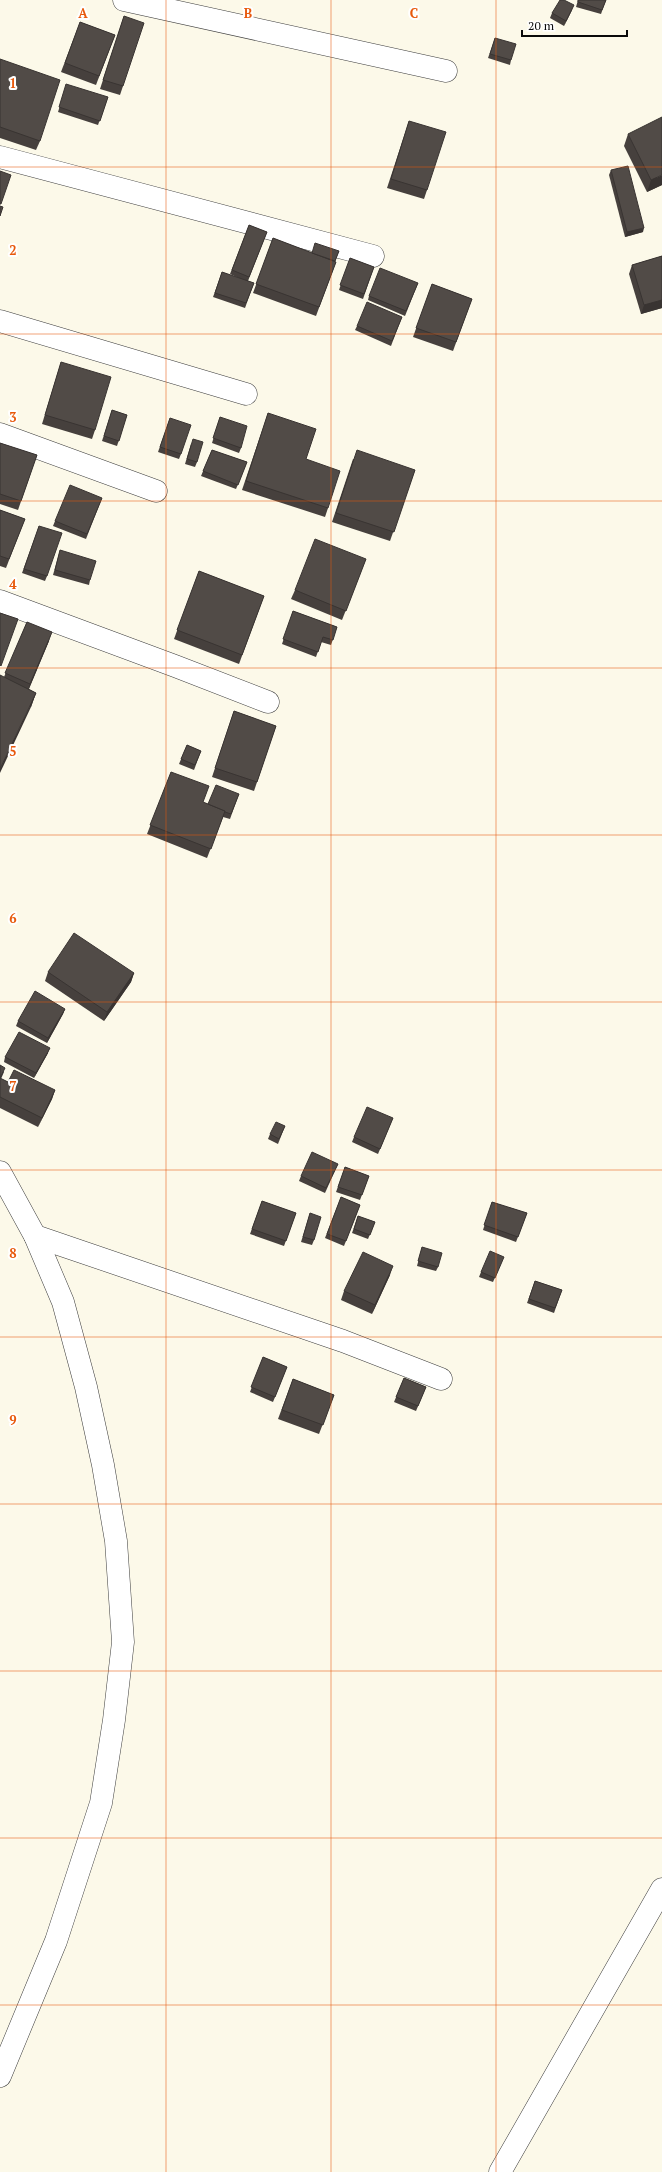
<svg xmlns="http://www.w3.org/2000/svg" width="662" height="2172" font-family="'PT Serif',serif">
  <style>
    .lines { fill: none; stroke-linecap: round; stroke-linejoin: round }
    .minor-casing { stroke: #3d3d3d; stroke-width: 23 }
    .minor { stroke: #fff; stroke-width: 22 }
    .wall { fill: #46403d }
    .shaded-wall { fill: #393432 }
    .building { fill: #514b47; stroke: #393432 }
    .grid { fill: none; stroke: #e8590c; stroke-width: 1; stroke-opacity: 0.55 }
    .grid-label { font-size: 13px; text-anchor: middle; font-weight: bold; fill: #e8590c; stroke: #fff; stroke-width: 4; stroke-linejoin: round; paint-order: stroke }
  </style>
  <rect width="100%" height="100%" fill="#fcf9e9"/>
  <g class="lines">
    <defs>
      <g id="minor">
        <polyline points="124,0 446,71"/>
        <polyline points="0,157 373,256"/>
        <polyline points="0,321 246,394"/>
        <polyline points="0,434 156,491"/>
        <polyline points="0,601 175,666 268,702"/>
        <polyline points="0,1172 35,1236 63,1302 86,1387 103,1465 116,1541 123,1642 114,1720 101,1803 56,1941 0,2076"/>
        <polyline points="35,1236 343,1341 441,1379"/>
        <polyline points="500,2172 662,1889"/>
      </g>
    </defs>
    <use href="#minor" class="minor-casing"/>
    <use href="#minor" class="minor"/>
  </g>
  <g class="wall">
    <polygon points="578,0 606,0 601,14 576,7"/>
    <polygon points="572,10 564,26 550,18 552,13"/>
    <polygon points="124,16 123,86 120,95 100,89"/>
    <polygon points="80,22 115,35 96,85 61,72"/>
    <polygon points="495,38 511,60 510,65 488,58"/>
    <polygon points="0,59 40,141 36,150 0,138"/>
    <polygon points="65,89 108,97 98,125 58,112"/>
    <polygon points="409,121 427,190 424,199 387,188"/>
    <polygon points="628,134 662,185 647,192 624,146"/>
    <polygon points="611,170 643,232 625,237 609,175"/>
    <polygon points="249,225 267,232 248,281 254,283 245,308 213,297 222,272 241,279 230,274"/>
    <polygon points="273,238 312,253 339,251 335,262 336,262 316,316 253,293"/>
    <polygon points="662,256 662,308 641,314 629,274 632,265"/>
    <polygon points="350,258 374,267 363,299 339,290"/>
    <polygon points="418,283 405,316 368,300 369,296"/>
    <polygon points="432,284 472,299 453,351 413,337"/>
    <polygon points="402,317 391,346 355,330 357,326"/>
    <polygon points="61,362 95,430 92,439 42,424"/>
    <polygon points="112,410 127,415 117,446 102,441"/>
    <polygon points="268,413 306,459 328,508 325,517 242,490"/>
    <polygon points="220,417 241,448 239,453 212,443"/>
    <polygon points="170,418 181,454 179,459 158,452"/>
    <polygon points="0,443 37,455 18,510 0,504"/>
    <polygon points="191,444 197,462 195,467 185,464"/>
    <polygon points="212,450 247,462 236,489 201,476"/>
    <polygon points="353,459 415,470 390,541 332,522"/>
    <polygon points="102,498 86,539 53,526 55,521"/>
    <polygon points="0,510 25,519 6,568 0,566"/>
    <polygon points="39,526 47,576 45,581 22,573"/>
    <polygon points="60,550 90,580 89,585 53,575"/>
    <polygon points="366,559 342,620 291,599 295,590"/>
    <polygon points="199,571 264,596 239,664 174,639"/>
    <polygon points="293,611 337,627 331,645 321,642 316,657 282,644"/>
    <polygon points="27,622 49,641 29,689 36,693 31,707 4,677"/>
    <polygon points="234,711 276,726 254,791 212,777"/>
    <polygon points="187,745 201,751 194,770 179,764"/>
    <polygon points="171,772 203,803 208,804 239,794 230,819 223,817 207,858 147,834"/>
    <polygon points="48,972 134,973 131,982 104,1021 45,981"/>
    <polygon points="65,1009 63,1014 47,1043 16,1026 18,1021"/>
    <polygon points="48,1053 34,1078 4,1062 5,1057"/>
    <polygon points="0,1065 4,1072 1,1079 8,1082 55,1090 52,1099 38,1127 0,1108"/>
    <polygon points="393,1118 378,1154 352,1142 354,1137"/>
    <polygon points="285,1126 278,1144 268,1139 270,1134"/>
    <polygon points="338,1164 325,1193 299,1181 301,1176"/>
    <polygon points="345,1167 369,1176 360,1200 336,1192"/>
    <polygon points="341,1197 360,1205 344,1246 325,1238"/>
    <polygon points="262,1201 296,1213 284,1246 250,1234"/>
    <polygon points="492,1202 527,1213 516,1242 483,1230"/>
    <polygon points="310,1213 314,1240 312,1245 301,1242"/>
    <polygon points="358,1216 375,1222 368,1239 352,1233"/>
    <polygon points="422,1247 438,1267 436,1271 417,1266"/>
    <polygon points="502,1261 493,1282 479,1277 481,1272"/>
    <polygon points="390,1275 372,1314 341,1300 344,1291"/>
    <polygon points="535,1281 562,1290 554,1313 527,1303"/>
    <polygon points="263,1357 287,1367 273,1402 250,1392"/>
    <polygon points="404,1378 426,1387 416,1411 394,1402"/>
    <polygon points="293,1379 334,1395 319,1434 278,1419"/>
  </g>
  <g class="shaded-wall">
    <polygon points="574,5 572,10 564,26 566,21"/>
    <polygon points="662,175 662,185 647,192 651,180"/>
    <polygon points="644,228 643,232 625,237 627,232"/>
    <polygon points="662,300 662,308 641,314 644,305"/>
    <polygon points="52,632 49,641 27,693 30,684"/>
    <polygon points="36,693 31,707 0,773 0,769"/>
    <polygon points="134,973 131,982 104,1021 107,1012"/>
    <polygon points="65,1009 63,1014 47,1043 48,1038"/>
    <polygon points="50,1048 48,1053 34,1078 36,1073"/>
    <polygon points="55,1090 52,1099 38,1127 42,1118"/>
    <polygon points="393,1266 390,1275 372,1314 375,1305"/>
  </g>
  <g class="building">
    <polygon points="560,0 564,0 574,5 566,21 552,13"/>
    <polygon points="578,0 606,0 602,10 578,2"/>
    <polygon points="124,16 144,23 123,86 103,80"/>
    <polygon points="80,22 115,35 99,76 65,63"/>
    <polygon points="495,38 516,44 511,60 490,54"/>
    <polygon points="0,59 60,80 40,141 0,127"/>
    <polygon points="66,84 108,97 100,121 59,107"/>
    <polygon points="662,117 662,175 651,180 628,134"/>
    <polygon points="409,121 446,132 427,190 391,179"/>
    <polygon points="628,166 644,228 627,232 611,170"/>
    <polygon points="0,171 11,175 1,204 0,204"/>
    <polygon points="0,206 3,207 0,216"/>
    <polygon points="249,225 267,232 249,277 232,270"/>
    <polygon points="273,238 336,262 319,307 256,284"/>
    <polygon points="315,243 339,251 335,261 312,253"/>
    <polygon points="662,256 662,300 644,305 632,265"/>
    <polygon points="350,258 374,267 364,294 340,285"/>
    <polygon points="380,268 418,283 406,311 369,296"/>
    <polygon points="222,272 254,283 246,303 215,293"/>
    <polygon points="432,284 472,299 456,342 416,328"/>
    <polygon points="367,302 402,317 392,341 357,326"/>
    <polygon points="61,362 111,377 95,430 45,415"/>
    <polygon points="112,410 127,415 119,441 104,436"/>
    <polygon points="268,413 316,429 306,459 340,471 328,508 246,481"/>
    <polygon points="220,417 247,426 241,448 213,438"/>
    <polygon points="170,418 191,425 181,454 160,447"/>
    <polygon points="193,439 203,442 197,462 187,459"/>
    <polygon points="0,443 37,455 21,501 0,494"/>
    <polygon points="212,450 247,462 238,485 203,471"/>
    <polygon points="357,450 415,470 394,532 336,513"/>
    <polygon points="70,485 102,498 87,534 55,521"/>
    <polygon points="0,510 25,519 9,559 0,556"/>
    <polygon points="39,526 62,533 47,576 24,569"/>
    <polygon points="315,539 366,559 346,611 295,590"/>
    <polygon points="60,550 96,561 90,580 55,570"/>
    <polygon points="199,571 264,596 242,655 177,630"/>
    <polygon points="293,611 337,627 333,640 323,637 318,652 283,639"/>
    <polygon points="0,613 18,619 1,666 0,665"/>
    <polygon points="27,622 52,632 30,684 5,673"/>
    <polygon points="0,675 36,693 0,769"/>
    <polygon points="234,711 276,726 257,782 215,768"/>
    <polygon points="187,745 201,751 195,765 181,759"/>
    <polygon points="171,772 209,786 203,802 225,811 211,849 150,825"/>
    <polygon points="216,785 239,794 231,814 225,812 225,811 208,804"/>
    <polygon points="74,933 134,973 107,1012 48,972"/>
    <polygon points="35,991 65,1009 48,1038 18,1021"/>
    <polygon points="19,1032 50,1048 36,1073 5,1057"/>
    <polygon points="0,1065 5,1068 0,1078"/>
    <polygon points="14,1070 55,1090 42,1118 0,1097 0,1078 8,1082"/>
    <polygon points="367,1107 393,1118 380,1149 354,1137"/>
    <polygon points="276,1122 285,1126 279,1139 270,1134"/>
    <polygon points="312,1152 338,1164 326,1188 301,1176"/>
    <polygon points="345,1167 369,1176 362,1195 338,1187"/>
    <polygon points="341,1197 360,1205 346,1241 327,1234"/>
    <polygon points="262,1201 296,1213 286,1241 252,1229"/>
    <polygon points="492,1202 527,1213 518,1237 484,1225"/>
    <polygon points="310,1213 321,1217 314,1240 303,1237"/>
    <polygon points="358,1216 375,1222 370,1235 354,1229"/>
    <polygon points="422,1247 442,1253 438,1267 418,1261"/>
    <polygon points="490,1251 504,1257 495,1278 481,1272"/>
    <polygon points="363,1252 393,1266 375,1305 344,1291"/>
    <polygon points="535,1281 562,1290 555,1308 529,1299"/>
    <polygon points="263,1357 287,1367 275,1397 251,1387"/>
    <polygon points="404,1378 426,1387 418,1406 396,1397"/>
    <polygon points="293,1379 334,1395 323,1425 282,1410"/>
  </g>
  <path class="grid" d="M166 0V2172M331 0V2172M496 0V2172M0 167H662M0 334H662M0 501H662M0 668H662M0 835H662M0 1002H662M0 1170H662M0 1337H662M0 1504H662M0 1671H662M0 1838H662M0 2005H662"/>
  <g class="grid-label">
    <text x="83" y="18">A</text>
    <text x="248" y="18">B</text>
    <text x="414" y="18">C</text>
    <text x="13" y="88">1</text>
    <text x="13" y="255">2</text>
    <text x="13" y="422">3</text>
    <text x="13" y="589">4</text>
    <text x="13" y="756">5</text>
    <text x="13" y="923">6</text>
    <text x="13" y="1091">7</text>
    <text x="13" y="1258">8</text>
    <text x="13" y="1425">9</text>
  </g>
  <path d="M522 30v6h105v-6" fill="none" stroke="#0a0a0a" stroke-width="2"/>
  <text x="528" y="30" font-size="12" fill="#0a0a0a" stroke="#ffffff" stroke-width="3" paint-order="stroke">20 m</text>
</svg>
